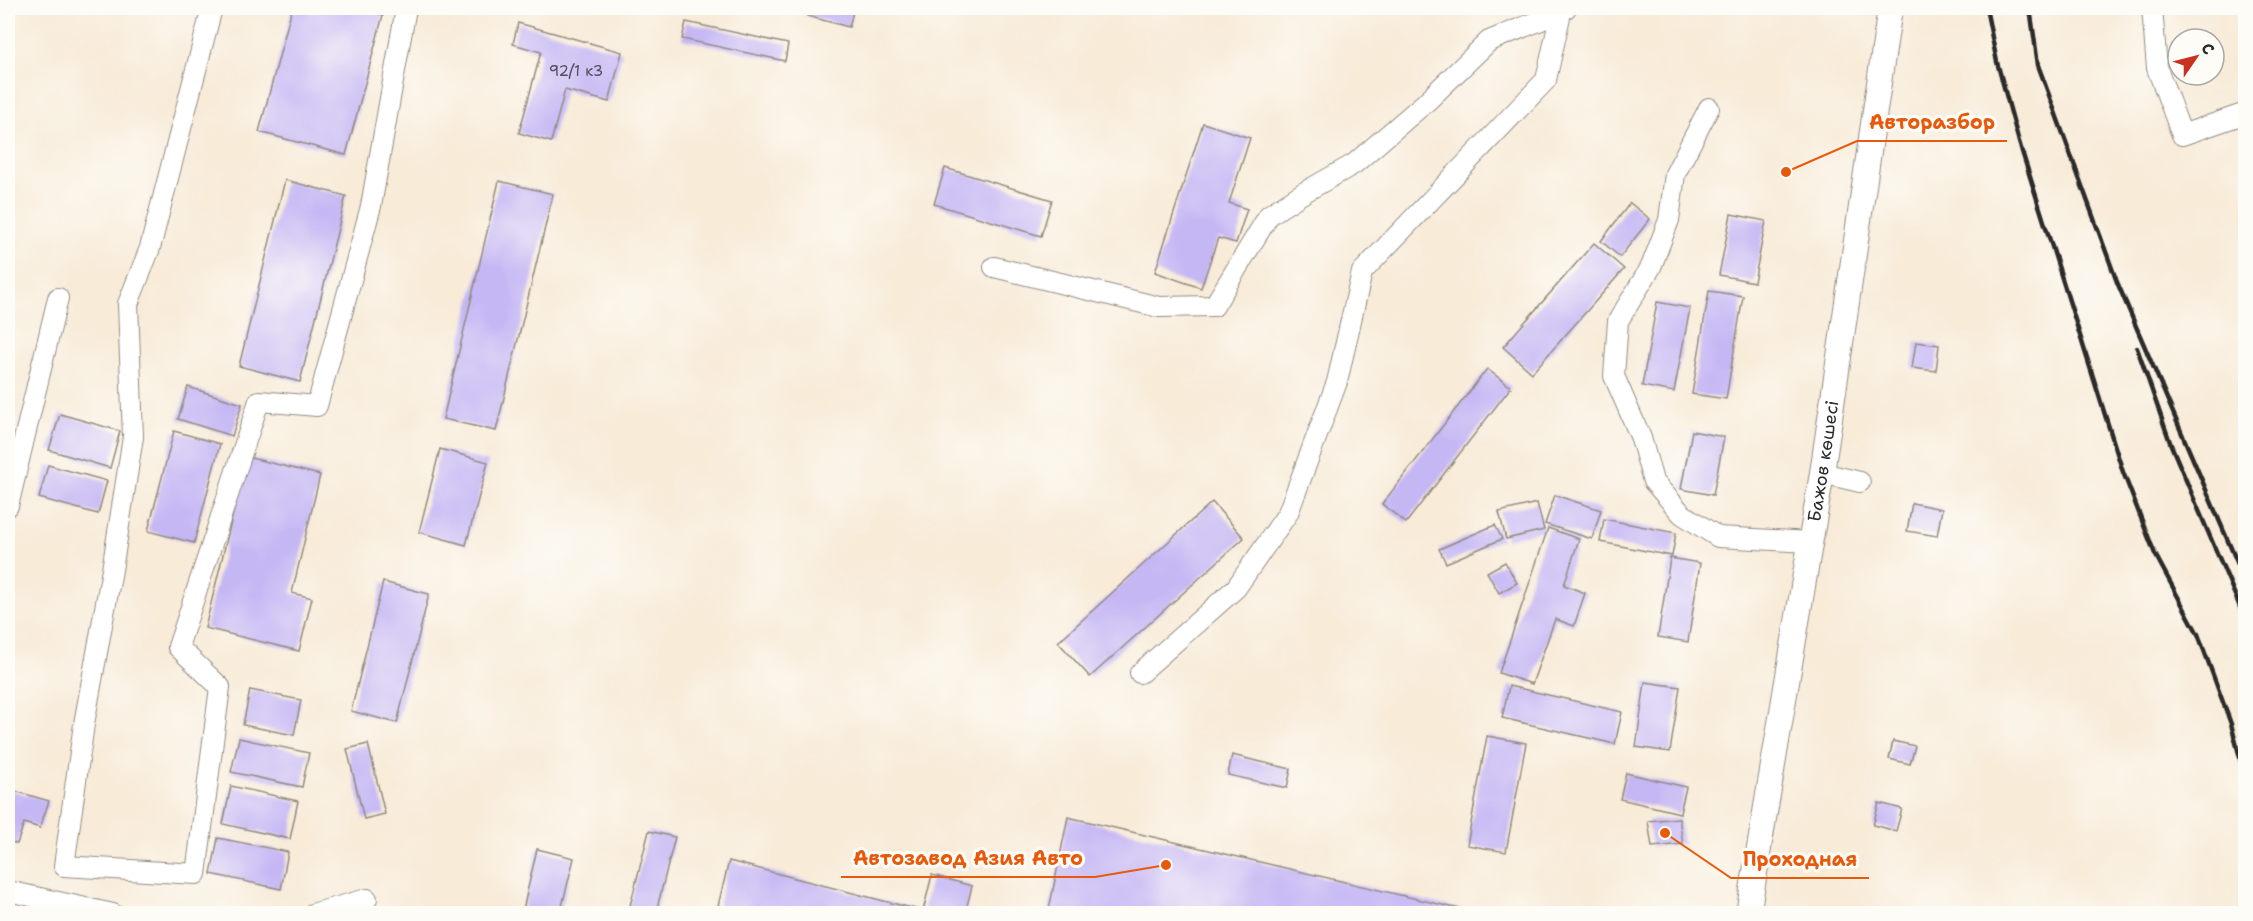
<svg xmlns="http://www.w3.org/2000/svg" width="2253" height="921" font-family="'Shantell Sans',sans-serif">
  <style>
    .building { fill: #c5b6f4 }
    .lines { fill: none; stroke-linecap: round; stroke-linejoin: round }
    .minor-casing { stroke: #928b82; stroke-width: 22 }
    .major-casing { stroke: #928b82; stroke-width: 26 }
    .minor { stroke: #fff; stroke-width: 20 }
    .major { stroke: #fff; stroke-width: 24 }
    .rail { stroke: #2b2b2b; stroke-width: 4.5 }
    .labels { text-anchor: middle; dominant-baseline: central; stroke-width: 6; stroke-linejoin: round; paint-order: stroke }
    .number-label { font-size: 15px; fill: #524e5d }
    .street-label { font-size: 18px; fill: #2b2b2b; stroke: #fdfcf7 }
    .leader { fill: none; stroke: #e8590c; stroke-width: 2 }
    .callout-dot { fill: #e8590c; stroke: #fdfcf7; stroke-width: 2 }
    .callout-label { font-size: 20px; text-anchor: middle; font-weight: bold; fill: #e8590c; stroke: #fdfcf7; stroke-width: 6; stroke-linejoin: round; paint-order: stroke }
  </style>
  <rect width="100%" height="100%" fill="#fdfcf7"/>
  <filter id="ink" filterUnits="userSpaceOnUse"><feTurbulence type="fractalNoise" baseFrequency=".0167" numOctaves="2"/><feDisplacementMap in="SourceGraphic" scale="12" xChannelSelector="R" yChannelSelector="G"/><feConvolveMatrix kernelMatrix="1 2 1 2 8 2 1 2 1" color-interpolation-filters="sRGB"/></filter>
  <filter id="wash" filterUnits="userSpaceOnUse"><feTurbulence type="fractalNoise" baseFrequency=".008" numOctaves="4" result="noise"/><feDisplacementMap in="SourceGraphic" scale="24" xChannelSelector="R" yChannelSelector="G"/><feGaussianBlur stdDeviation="1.35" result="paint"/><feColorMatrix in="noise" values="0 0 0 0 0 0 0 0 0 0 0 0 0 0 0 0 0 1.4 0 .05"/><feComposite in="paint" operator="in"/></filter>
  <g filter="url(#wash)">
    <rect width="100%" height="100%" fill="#f8ebd8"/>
    <g id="blocks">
      <g class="building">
        <polygon points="292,8 356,8 383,15 346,155 259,132"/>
        <polygon points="809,8 854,8 849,27 807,16"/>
        <polygon points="686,22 788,44 785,61 682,39"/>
        <polygon points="518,23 622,52 609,102 565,90 551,142 519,133 541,52 513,44"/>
        <polygon points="1203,123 1250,138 1229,203 1247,209 1236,243 1218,238 1201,288 1155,272"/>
        <polygon points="945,168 1052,200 1041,236 934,204"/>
        <polygon points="285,180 346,196 300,382 239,366"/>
        <polygon points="499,181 553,194 496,431 443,419"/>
        <polygon points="1630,203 1650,219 1620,257 1601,241"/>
        <polygon points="1731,214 1766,221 1754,282 1719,275"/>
        <polygon points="1594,243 1624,269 1532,373 1503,347"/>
        <polygon points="1709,291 1743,296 1726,399 1692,394"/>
        <polygon points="1657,302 1690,308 1674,392 1642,386"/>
        <polygon points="1916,342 1939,345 1936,371 1912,368"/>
        <polygon points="1487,369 1511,387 1406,523 1382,504"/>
        <polygon points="188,387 242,404 232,436 178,419"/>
        <polygon points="60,414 120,431 110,468 49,450"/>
        <polygon points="174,431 220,444 194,543 148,531"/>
        <polygon points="1692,431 1724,437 1713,495 1681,489"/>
        <polygon points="440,449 488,462 466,545 419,532"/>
        <polygon points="247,457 320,475 292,593 312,598 299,651 205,628"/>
        <polygon points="48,465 107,481 98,514 39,498"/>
        <polygon points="1555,495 1601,510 1592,539 1545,524"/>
        <polygon points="1212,502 1244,538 1090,677 1058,642"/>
        <polygon points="1537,503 1544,530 1506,539 1499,512"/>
        <polygon points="1912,503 1942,509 1937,536 1907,531"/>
        <polygon points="1604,519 1676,533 1672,556 1600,542"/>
        <polygon points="1495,525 1502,539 1446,563 1439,549"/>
        <polygon points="1548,528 1579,539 1564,585 1585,593 1574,626 1555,619 1532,684 1499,673"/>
        <polygon points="1670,558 1700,563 1688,642 1658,637"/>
        <polygon points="1505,562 1517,583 1499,593 1487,572"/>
        <polygon points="383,582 429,594 397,723 351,711"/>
        <polygon points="1645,682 1680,687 1670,752 1636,747"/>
        <polygon points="1509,686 1622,712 1615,744 1502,718"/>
        <polygon points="250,690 301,700 294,735 243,725"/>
        <polygon points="1487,736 1526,743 1506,852 1467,845"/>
        <polygon points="239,738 309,753 302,787 231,772"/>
        <polygon points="1893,741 1915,746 1910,764 1889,759"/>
        <polygon points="368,744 385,814 364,819 347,749"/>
        <polygon points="1232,755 1291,769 1287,788 1228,775"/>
        <polygon points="1626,773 1686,787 1680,813 1620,799"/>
        <polygon points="231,786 298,801 290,839 223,824"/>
        <polygon points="8,789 49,801 40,828 24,823 17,844 8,841"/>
        <polygon points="1879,803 1902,809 1896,831 1873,825"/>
        <polygon points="1068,817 1477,913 1477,914 1048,914"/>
        <polygon points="1679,818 1683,844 1652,847 1648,821"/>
        <polygon points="649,831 675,837 656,912 630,906"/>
        <polygon points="218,838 288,852 281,889 211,874"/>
        <polygon points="537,849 574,858 560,914 522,914"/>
        <polygon points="729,861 923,911 932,875 972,886 965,914 716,914"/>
      </g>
    </g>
  </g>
  <g filter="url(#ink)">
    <use href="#blocks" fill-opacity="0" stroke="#928b82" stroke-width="1.5"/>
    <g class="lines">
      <defs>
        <g id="minor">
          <polyline points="212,8 150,248 128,304 133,437 112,570 84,724 64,866 196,874 220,687 178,647 259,401 317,406 371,206 406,8"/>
          <polyline points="2152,8 2157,68 2182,135 2246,113"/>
          <polyline points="1709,108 1675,174 1669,220 1651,267 1618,321 1614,376 1641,438 1653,481 1682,514 1718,537 1810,542"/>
          <polyline points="994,267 1159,307 1214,306 1269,215 1303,193 1354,164 1426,102 1489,41 1561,12 1566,8"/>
          <polyline points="1822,473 1860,482"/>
          <polyline points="8,506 58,298"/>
          <polyline points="1140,673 1236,588 1288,513 1337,382 1362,272 1546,80 1561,12"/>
          <polyline points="8,891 113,914"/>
          <polyline points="312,914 367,899"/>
        </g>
        <g id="major">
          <path id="s1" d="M1748 914 1822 473 1890 8"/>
        </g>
      </defs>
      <use href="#minor" class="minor-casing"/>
      <use href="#major" class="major-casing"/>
      <use href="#minor" class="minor"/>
      <use href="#major" class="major"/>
      <g class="rail">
        <polyline points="1986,8 1997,62 2019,142 2123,472 2155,554 2198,634 2231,724 2246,780"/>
        <polyline points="2030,8 2038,65 2117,282 2246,583"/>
        <polyline points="2137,348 2171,445 2246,621"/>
      </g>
    </g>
  </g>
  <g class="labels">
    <g class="number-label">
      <text x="576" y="71">92/1 к3</text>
    </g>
    <g class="street-label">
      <text stroke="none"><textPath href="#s1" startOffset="459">Бажов көшесі</textPath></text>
    </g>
  </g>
  <path class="leader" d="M1786 172L1857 141H2007M1166 865L1095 877H841M1665 833L1731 878H1869"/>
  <g class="callout-dot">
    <circle cx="1786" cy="172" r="6"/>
    <circle cx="1166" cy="865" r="6"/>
    <circle cx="1665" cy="833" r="6"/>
  </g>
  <g class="callout-label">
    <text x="1932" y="129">Авторазбор</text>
    <text x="968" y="865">Автозавод Азия Авто</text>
    <text x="1800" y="866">Проходная</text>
  </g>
  <rect width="2253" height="921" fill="none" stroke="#fdfcf7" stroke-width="30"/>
  <g transform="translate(2196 57) rotate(55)"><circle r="28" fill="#fdfcf7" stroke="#a9a8a5" stroke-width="1.5"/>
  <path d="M0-4.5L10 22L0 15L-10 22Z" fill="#c8321e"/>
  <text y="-9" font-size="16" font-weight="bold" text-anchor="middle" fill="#2b2b2b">С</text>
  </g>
</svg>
